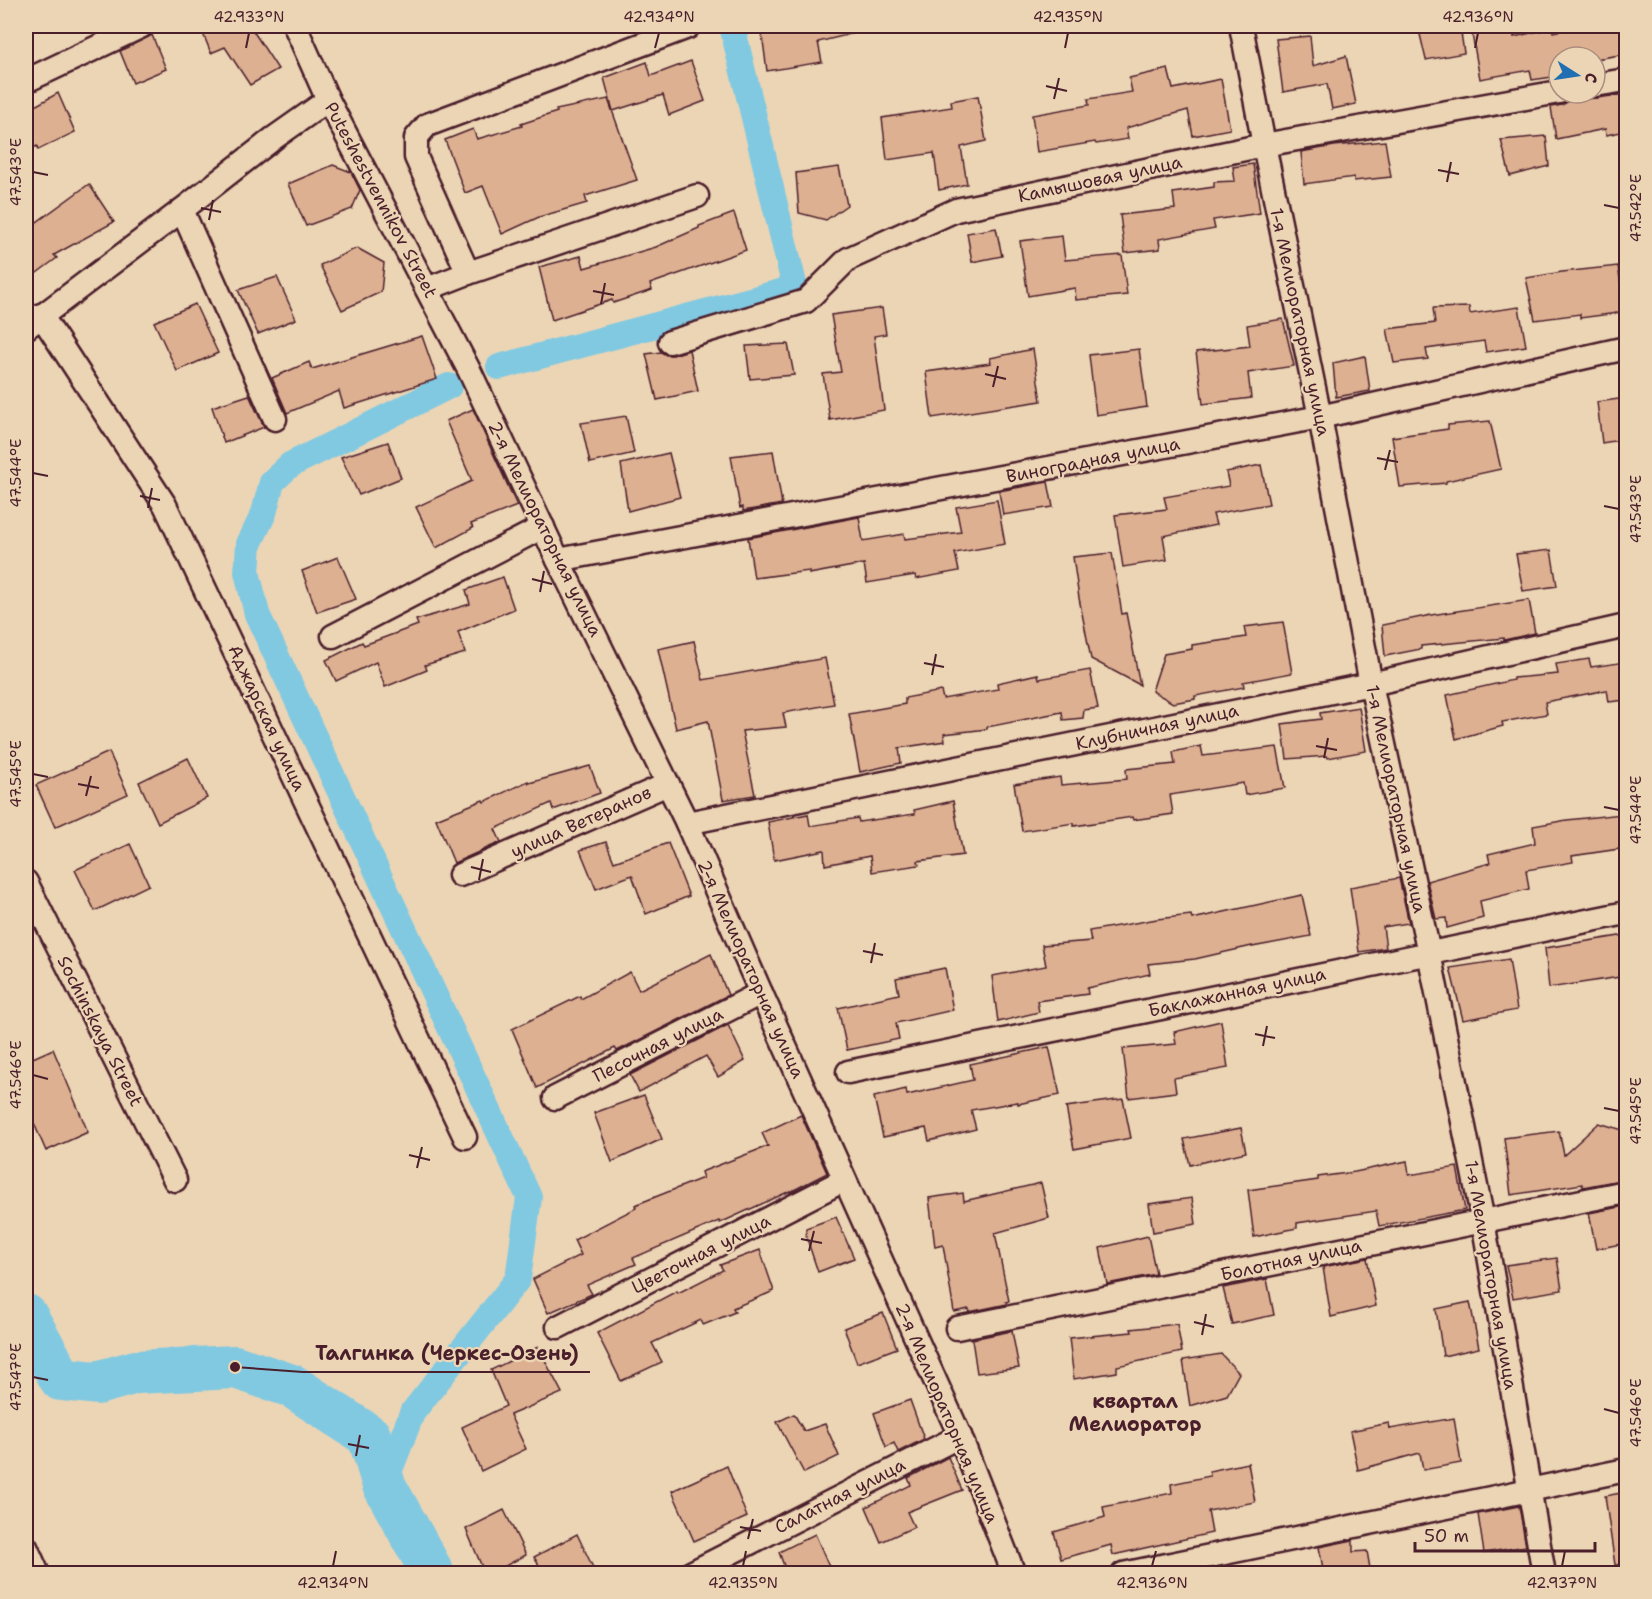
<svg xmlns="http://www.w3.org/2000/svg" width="1652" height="1599" font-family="'Shantell Sans',sans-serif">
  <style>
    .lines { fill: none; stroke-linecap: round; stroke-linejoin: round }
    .canal { stroke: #81c9e1; stroke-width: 26 }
    .river { stroke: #81c9e1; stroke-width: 44 }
    .building { fill: #ddb092; stroke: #4a1f2b; stroke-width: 1.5 }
    .minor-casing { stroke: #4a1f2b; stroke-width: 27 }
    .minor { stroke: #ecd5b5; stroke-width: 22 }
    .ticks { fill: none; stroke: #4a1f2b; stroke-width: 2 }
    .labels { text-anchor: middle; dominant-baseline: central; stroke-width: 4.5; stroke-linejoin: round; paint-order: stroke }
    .street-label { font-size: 18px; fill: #4a1f2b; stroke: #ecd5b5 }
    .neighbourhood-label { font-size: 20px; font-weight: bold; fill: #4a1f2b; stroke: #ecd5b5 }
    .leader { fill: none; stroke: #4a1f2b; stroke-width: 2 }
    .callout-dot { fill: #4a1f2b; stroke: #ecd5b5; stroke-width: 2 }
    .callout-label { font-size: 20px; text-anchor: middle; font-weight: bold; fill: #4a1f2b; stroke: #ecd5b5; stroke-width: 4.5; stroke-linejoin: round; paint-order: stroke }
    .neatline { fill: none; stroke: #4a1f2b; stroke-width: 2 }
    .ticks-label { font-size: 15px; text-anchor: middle; fill: #4a1f2b }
  </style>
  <rect width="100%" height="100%" fill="#ecd5b5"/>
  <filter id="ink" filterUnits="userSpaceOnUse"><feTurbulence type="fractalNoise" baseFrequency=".0167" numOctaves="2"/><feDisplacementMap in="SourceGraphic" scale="12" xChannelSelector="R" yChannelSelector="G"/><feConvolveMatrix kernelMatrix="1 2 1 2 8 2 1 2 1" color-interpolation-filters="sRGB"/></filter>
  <g filter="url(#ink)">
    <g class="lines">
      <g class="canal">
        <polyline points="499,367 795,288 732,26"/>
        <polyline points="384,1485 412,1413 518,1279 529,1197 257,614 247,572 249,544 264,513 272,482 290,465 449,386"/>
      </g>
      <polyline class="river" points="26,1316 61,1379 97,1383 136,1372 235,1367 292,1386 369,1436 384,1485 433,1574"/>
    </g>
    <g class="building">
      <polygon points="212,26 250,26 278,69 250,85 225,47 211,53 202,31"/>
      <polygon points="761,26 854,26 855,33 818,42 822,62 767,71"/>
      <polygon points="1418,26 1460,26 1464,53 1426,60"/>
      <polygon points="1587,26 1624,26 1626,39 1626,54 1595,59 1595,57 1559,57 1559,76 1532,80 1530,70 1480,79 1472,34 1513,30 1514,37 1552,28 1553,32"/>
      <polygon points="152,35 166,69 133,83 120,51"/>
      <polygon points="1310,36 1313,66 1346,56 1356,104 1332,109 1327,84 1283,92 1276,39"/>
      <polygon points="691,61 705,101 669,115 663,95 613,111 604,78 647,62 651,76"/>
      <polygon points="1168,69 1173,89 1221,79 1230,129 1193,136 1188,110 1126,128 1128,139 1096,144 1095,142 1037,152 1032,115 1089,105 1088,99 1132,92 1129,78"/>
      <polygon points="58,93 75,132 38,150 37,146 26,151 26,111"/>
      <polygon points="1626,94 1626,131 1606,135 1605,129 1556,139 1551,107 1562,105 1569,100 1597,98"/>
      <polygon points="978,96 986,141 961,147 967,184 939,190 934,153 887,160 882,118 952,107 951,101"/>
      <polygon points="608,99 637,180 585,196 587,203 539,217 502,234 483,186 465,193 445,140 473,129 477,139 522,126 521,124 557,112 556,110"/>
      <polygon points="1546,136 1549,166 1510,176 1501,140"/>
      <polygon points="1385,141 1391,177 1354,181 1354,177 1304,184 1301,152 1334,146"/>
      <polygon points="1253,164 1260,213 1213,220 1215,229 1159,239 1160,249 1125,253 1120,215 1175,209 1173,193 1214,187 1214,182 1235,181 1233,167"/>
      <polygon points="333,165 351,172 360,190 352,209 306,226 288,184"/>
      <polygon points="839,167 847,205 826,220 799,213 796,173"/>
      <polygon points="89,184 114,222 54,255 57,258 26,281 26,230"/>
      <polygon points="734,213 746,250 650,284 652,290 613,303 612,300 552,320 539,267 581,256 584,268 656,247 699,228 699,226"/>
      <polygon points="996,228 1002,256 972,262 967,233"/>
      <polygon points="1062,236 1065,260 1122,255 1127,295 1076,300 1075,288 1028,296 1020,241"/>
      <polygon points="357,248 384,263 381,292 342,310 320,265"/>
      <polygon points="1618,266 1625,312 1580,318 1580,314 1535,320 1526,278 1562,272"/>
      <polygon points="277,277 296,319 258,334 238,290"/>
      <polygon points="195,304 218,353 177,371 154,322"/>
      <polygon points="1469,307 1470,314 1519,307 1526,346 1486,352 1484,341 1426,349 1428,359 1394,363 1387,329 1435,323 1433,308"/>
      <polygon points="882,308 886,334 874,336 884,410 830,420 823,374 841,372 831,315"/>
      <polygon points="1283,319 1294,366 1248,373 1251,398 1203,404 1196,352 1250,346 1247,325"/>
      <polygon points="422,336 437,379 344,408 339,391 287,413 272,378 309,362 312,369"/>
      <polygon points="788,344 794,375 750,379 746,346"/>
      <polygon points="1033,349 1041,401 932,418 926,372 991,363 990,358"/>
      <polygon points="1139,349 1147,407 1096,415 1089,355"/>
      <polygon points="689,350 698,391 657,400 646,354 661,352 666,355 673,355"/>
      <polygon points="1365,356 1370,391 1336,397 1333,363"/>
      <polygon points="249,395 264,427 224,443 212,407"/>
      <polygon points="1626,398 1626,439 1602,443 1597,402"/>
      <polygon points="473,409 517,506 471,524 473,528 436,548 416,507 472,481 446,421"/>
      <polygon points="626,416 634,453 590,463 581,423"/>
      <polygon points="1490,421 1501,469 1446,481 1446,483 1400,487 1392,437 1448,429 1448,425"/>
      <polygon points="388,442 401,478 359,495 341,457"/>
      <polygon points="773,451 782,504 743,511 743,507 740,508 731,456"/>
      <polygon points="669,453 680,497 628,511 621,464"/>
      <polygon points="1261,465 1269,504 1213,514 1216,525 1163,536 1167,560 1123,567 1115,515 1167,509 1164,497 1229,486 1226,472"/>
      <polygon points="1048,482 1053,507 1003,515 999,491"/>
      <polygon points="997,500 1005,544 955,553 959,571 916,579 915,575 867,583 864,564 809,574 809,571 754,578 748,538 859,517 863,541 904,534 905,539 961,532 956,507"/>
      <polygon points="1551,550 1557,586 1523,591 1516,554"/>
      <polygon points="1112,553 1122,614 1126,613 1140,685 1091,659 1079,598 1073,557"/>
      <polygon points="338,557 356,599 317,612 302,571"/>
      <polygon points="503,577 514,609 458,632 465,653 425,665 427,670 385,687 376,662 336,681 326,660 362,642 364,645 418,625 416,620 470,604 466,590"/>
      <polygon points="1529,600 1535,633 1504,640 1504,638 1421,646 1421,649 1385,656 1382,625 1431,615"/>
      <polygon points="1283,622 1292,673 1243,682 1244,687 1195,696 1195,699 1173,703 1152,691 1164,654 1192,649 1192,645 1246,637 1244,627"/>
      <polygon points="694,641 703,680 825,658 834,704 783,713 786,727 742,731 755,795 723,800 708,721 676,729 658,649"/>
      <polygon points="1589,659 1591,667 1626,662 1626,700 1609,702 1607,690 1545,702 1547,714 1502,722 1503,726 1456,739 1447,695 1513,680 1513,678 1558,674 1556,664"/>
      <polygon points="1090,670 1098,708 1084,710 1083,718 1063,720 1062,712 987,727 987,729 944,734 945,741 899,748 901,763 860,772 849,714 905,704 905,698 941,691 943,699 998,689 997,683 1038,674 1039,679"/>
      <polygon points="1359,707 1366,751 1328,758 1327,756 1287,759 1282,724 1321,719 1320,713"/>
      <polygon points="1201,746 1203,756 1277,747 1285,788 1245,795 1243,783 1170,795 1173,814 1133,820 1132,817 1074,826 1074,823 1022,831 1014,784 1060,777 1061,785 1127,779 1126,769 1175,764 1173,752"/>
      <polygon points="109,752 128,794 55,827 36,785"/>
      <polygon points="188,758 207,798 158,823 139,782"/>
      <polygon points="590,766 600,793 553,810 551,803 495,829 501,842 454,863 436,819 483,800 484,802 528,781 529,783"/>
      <polygon points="953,801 963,855 918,861 919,865 872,872 870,856 825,865 824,850 774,860 768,822 808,814 810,826 858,818 859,822 915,814 914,810"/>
      <polygon points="1622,814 1626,838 1626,848 1572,856 1573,862 1526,870 1529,889 1480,901 1483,918 1447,928 1446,918 1436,919 1427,881 1490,863 1488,854 1535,843 1533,826 1567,820"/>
      <polygon points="606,842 614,862 668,843 689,896 646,914 632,875 596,889 580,850"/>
      <polygon points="130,844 149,885 95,911 75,870"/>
      <polygon points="1399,878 1409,923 1383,927 1386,948 1359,952 1350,887"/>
      <polygon points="1302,895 1311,936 1252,947 1252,946 1195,959 1148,964 1150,974 1087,988 1088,994 1037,1001 1039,1012 998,1022 992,976 1046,966 1042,945 1091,941 1089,931 1157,919 1191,915 1192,919"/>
      <polygon points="1626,935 1626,976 1549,988 1545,948"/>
      <polygon points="711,954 728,995 617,1051 615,1048 537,1088 512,1029 580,996 581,999 630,972 639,990"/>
      <polygon points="1509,959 1517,1010 1463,1020 1450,968"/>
      <polygon points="945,968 953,1010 896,1023 899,1039 847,1050 838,1008 899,994 896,978"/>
      <polygon points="1221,1021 1228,1068 1174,1078 1176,1092 1129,1098 1123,1049 1176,1044 1174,1032"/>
      <polygon points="728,1025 745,1061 718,1077 706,1056 639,1092 630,1075"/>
      <polygon points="1049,1047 1060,1095 1018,1104 1018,1102 971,1110 976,1129 929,1141 926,1128 883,1137 874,1097 906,1089 907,1095 973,1080 970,1064"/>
      <polygon points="53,1049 88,1132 46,1151 26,1105 26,1061"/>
      <polygon points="644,1095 662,1139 612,1162 594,1113"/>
      <polygon points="1123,1099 1131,1138 1074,1149 1066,1107"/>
      <polygon points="801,1115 827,1173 790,1192 790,1191 720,1223 719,1221 633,1258 636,1264 587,1285 592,1294 548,1313 533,1279 581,1255 574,1240 636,1208 635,1205 703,1178 701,1172 768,1146 762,1133"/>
      <polygon points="1599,1123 1623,1130 1626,1143 1626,1176 1619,1178 1620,1180 1583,1187 1582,1184 1511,1195 1504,1138 1559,1131 1564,1155"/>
      <polygon points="1241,1128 1246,1152 1190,1165 1184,1139"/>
      <polygon points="1407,1161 1409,1175 1457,1167 1465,1210 1379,1226 1376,1211 1297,1223 1297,1228 1254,1237 1248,1190 1318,1180 1318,1177 1355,1172"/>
      <polygon points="1041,1183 1049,1218 995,1233 1009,1301 1006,1302 1007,1304 969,1312 969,1309 954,1312 943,1245 935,1247 929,1198 963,1193 964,1201"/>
      <polygon points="1192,1198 1196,1224 1153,1232 1149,1204"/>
      <polygon points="1625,1206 1626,1243 1596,1249 1589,1213"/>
      <polygon points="836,1217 854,1258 818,1272 806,1236 806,1228"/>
      <polygon points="1148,1236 1156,1274 1107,1284 1100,1248"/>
      <polygon points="760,1250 774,1291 733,1308 735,1312 703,1325 701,1320 652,1343 662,1362 621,1381 597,1333 677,1291 678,1293 723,1270 720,1265"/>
      <polygon points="1367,1258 1376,1306 1331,1317 1323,1267"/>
      <polygon points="1557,1258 1562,1290 1513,1298 1506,1265"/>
      <polygon points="1267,1279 1274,1315 1232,1324 1223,1288"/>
      <polygon points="1470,1302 1479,1348 1443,1356 1436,1309"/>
      <polygon points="883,1313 897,1348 857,1363 844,1328"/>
      <polygon points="1177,1324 1182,1352 1117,1366 1117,1372 1074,1379 1069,1338 1132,1332 1131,1329"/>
      <polygon points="1012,1331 1019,1368 977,1373 972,1339"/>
      <polygon points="538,1347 562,1393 510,1415 526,1449 481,1471 462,1427 506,1406 491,1370"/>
      <polygon points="1221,1354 1239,1373 1227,1395 1190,1406 1183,1360"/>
      <polygon points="910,1400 924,1439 898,1452 894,1443 886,1447 874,1413"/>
      <polygon points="794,1414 804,1431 825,1424 839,1456 804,1473 777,1422"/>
      <polygon points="1454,1418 1461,1463 1423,1470 1420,1453 1358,1470 1350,1431 1389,1423 1390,1429"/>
      <polygon points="948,1457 962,1490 907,1512 914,1527 881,1542 866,1507 911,1485 908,1478"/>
      <polygon points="1248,1463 1255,1502 1208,1511 1212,1533 1113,1555 1111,1545 1061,1559 1054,1532 1105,1517 1103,1507 1172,1493 1171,1484 1210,1476 1209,1471"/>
      <polygon points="727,1466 747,1517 694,1541 672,1491"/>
      <polygon points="1626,1492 1626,1564 1615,1565 1605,1496"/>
      <polygon points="1519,1506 1526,1546 1484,1553 1478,1514"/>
      <polygon points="504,1510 526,1555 490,1574 485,1574 466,1529"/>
      <polygon points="577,1534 596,1574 544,1574 534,1557"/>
      <polygon points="815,1534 830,1568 817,1574 787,1574 779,1552"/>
      <polygon points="1353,1540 1353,1552 1367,1551 1371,1574 1324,1574 1319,1547"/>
    </g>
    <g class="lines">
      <defs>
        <g id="minor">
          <polyline points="295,26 328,100 470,372 558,560 687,823 761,993 960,1436 1014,1574"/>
          <polyline points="1241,26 1264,145 1320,417 1371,684 1429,953 1483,1221 1544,1574"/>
          <polyline points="688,27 427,125 416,138 416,157 468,273 697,196"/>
          <polyline points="26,81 142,26"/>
          <polyline points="1595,85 1626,80"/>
          <polyline points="182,210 275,419"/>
          <polyline points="427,289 468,273"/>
          <polyline points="41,315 165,505 465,1137"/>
          <polyline points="26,328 182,210 274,138 328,100"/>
          <polyline points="670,342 806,301 848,259 956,210 1264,145 1559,92"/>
          <polyline points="558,560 1320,417 1626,348"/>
          <polyline points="333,636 543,527"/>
          <polyline points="687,823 1371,684 1626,626"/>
          <polyline points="460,875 668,784"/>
          <polyline points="26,882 175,1180"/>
          <polyline points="848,1072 1626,913"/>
          <polyline points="555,1098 761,993"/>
          <polyline points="558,1327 844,1180"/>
          <polyline points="957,1328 1626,1192"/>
          <polyline points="26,1547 38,1574"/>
          <polyline points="689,1574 960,1436"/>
          <polyline points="1123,1574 1626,1470"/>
        </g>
      </defs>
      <use href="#minor" class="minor-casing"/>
      <use href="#minor" class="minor"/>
    </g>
  </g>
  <path class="ticks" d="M246 48 249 33M655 48 659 33M1065 48 1068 33M1475 48 1478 33M1046 86 1067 91M1054 99 1059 78M1438 170 1459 174M33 172 48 175M1447 182 1451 162M1604 205 1619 208M201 208 221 212M209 220 213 200M593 291 614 295M601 304 605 283M985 374 1006 379M993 387 998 366M1377 458 1398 462M1385 470 1390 450M33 473 48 476M140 496 160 500M1604 506 1619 509M148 508 152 488M532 579 552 584M540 592 544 571M924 663 944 667M932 675 936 654M1316 746 1337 750M1324 758 1328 738M33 774 48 777M78 784 99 788M86 796 91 776M1604 807 1619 810M471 867 491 872M479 880 483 859M863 951 883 955M871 963 875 943M1255 1034 1275 1038M1263 1046 1267 1026M33 1075 48 1079M1604 1108 1619 1111M409 1155 430 1160M417 1168 422 1147M801 1239 822 1243M809 1251 814 1231M1194 1322 1214 1327M1202 1335 1206 1314M33 1377 48 1380M1604 1409 1619 1413M348 1444 369 1448M356 1456 360 1435M740 1527 761 1531M748 1539 753 1519M333 1566 336 1551M743 1566 746 1551M1152 1566 1156 1551M1562 1566 1565 1551"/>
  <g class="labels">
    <g class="street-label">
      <text transform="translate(1100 179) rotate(-12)">Камышовая улица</text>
      <text transform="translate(381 200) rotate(62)">Puteshestvennikov Street</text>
      <text transform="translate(1300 322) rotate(78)">1-я Мелиораторная улица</text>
      <text transform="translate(1093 460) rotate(-11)">Виноградная улица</text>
      <text transform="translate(545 529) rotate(64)">2-я Мелиораторная улица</text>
      <text transform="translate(267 718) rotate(65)">Аджарская улица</text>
      <text transform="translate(1157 727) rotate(-12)">Клубничная улица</text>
      <text transform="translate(1396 799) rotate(78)">1-я Мелиораторная улица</text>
      <text transform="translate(581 822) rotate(-24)">улица Ветеранов</text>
      <text transform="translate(751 969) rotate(66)">2-я Мелиораторная улица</text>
      <text transform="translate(1237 992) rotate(-12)">Баклажанная улица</text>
      <text transform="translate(100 1031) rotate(63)">Sochinskaya Street</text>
      <text transform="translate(658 1045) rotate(-27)">Песочная улица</text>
      <text transform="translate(701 1254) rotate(-27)">Цветочная улица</text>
      <text transform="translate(1291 1260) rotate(-12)">Болотная улица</text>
      <text transform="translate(1491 1275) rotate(80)">1-я Мелиораторная улица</text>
      <text transform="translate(947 1413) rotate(67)">2-я Мелиораторная улица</text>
      <text transform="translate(840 1496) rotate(-27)">Салатная улица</text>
    </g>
    <g class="neighbourhood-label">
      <text x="1135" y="1401">квартал<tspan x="1135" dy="23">Мелиоратор</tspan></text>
    </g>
  </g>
  <path class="leader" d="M235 1367L303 1372H590"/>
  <circle class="callout-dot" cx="235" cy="1367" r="6"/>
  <g class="callout-label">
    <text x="447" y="1360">Талгинка (Черкес-Озень)</text>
  </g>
  <rect width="1652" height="1599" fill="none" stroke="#ecd5b5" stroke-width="66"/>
  <g transform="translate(1577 75) rotate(102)"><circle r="28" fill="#ecd5b5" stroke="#ab8c7e" stroke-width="1.5"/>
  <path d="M0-4.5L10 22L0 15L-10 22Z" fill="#1f6fb2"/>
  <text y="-9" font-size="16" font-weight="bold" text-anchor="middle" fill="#4a1f2b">С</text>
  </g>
  <path d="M1415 1542v9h180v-9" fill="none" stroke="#4a1f2b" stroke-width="3"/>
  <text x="1424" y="1542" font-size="18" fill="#4a1f2b" stroke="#ecd5b5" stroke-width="4.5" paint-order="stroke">50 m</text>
  <rect x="33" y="33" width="1586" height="1533" class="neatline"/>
  <g class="ticks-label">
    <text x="249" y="22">42.933°N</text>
    <text x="659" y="22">42.934°N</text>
    <text x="1068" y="22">42.935°N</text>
    <text x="1478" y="22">42.936°N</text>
    <text transform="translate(16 172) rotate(-90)" y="5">47.543°E</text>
    <text transform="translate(1636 208) rotate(-90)" y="5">47.542°E</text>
    <text transform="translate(16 473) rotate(-90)" y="5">47.544°E</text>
    <text transform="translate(1636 509) rotate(-90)" y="5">47.543°E</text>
    <text transform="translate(16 774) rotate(-90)" y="5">47.545°E</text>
    <text transform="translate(1636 810) rotate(-90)" y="5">47.544°E</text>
    <text transform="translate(16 1075) rotate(-90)" y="5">47.546°E</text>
    <text transform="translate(1636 1111) rotate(-90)" y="5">47.545°E</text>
    <text transform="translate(16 1377) rotate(-90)" y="5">47.547°E</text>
    <text transform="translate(1636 1413) rotate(-90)" y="5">47.546°E</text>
    <text x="333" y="1588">42.934°N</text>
    <text x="743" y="1588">42.935°N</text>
    <text x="1152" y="1588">42.936°N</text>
    <text x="1562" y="1588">42.937°N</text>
  </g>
</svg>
